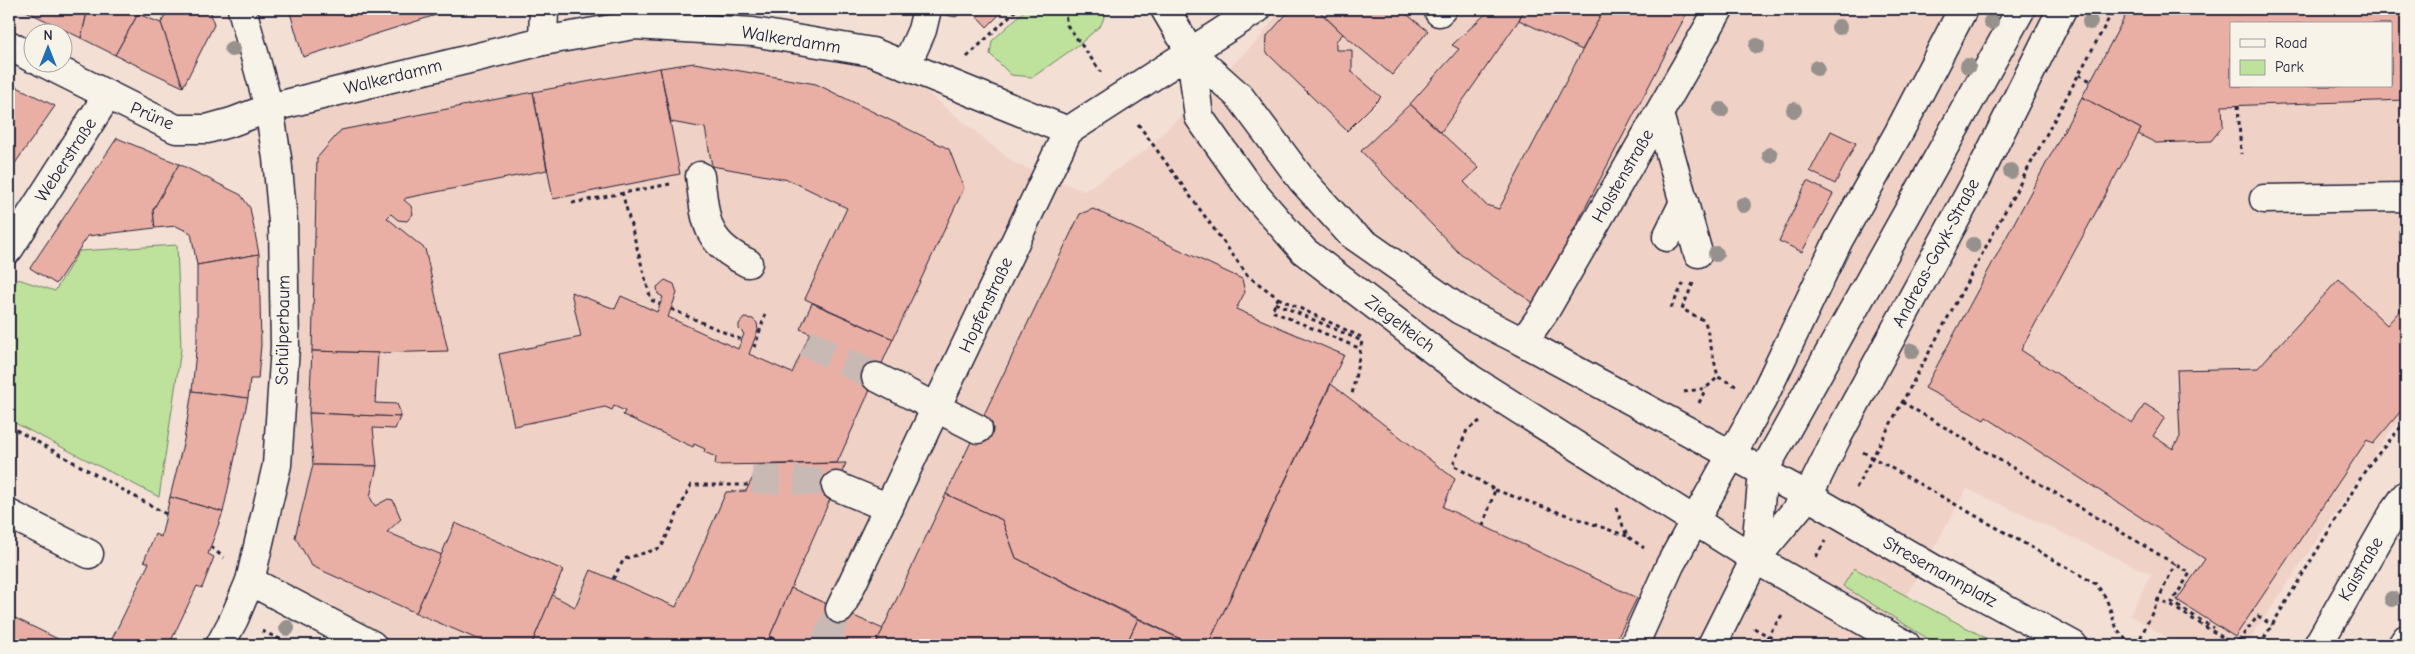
<svg xmlns="http://www.w3.org/2000/svg" width="2415" height="654" font-family="'Comic Neue',sans-serif">
  <style>
    .built { fill: #f0d1c6; fill-rule: evenodd }
    .green { fill: #bee19b; stroke: #70826b }
    .building { fill: #e9afa4; stroke: #22223b; fill-rule: evenodd }
    .lines { fill: none; stroke-linecap: round; stroke-linejoin: round }
    .minor-tunnel { stroke: #c9b9b5; stroke-width: 28; stroke-dasharray: 28 14; stroke-linecap: butt }
    .minor-casing { stroke: #22223b; stroke-width: 31 }
    .major-casing { stroke: #22223b; stroke-width: 31 }
    .path { stroke: #22223b; stroke-width: 3; stroke-dasharray: 4 4; stroke-linecap: butt }
    .minor { stroke: #f7f3e8; stroke-width: 28 }
    .major { stroke: #f7f3e8; stroke-width: 28 }
    .tree { fill: #96918d }
    .labels { text-anchor: middle; dominant-baseline: central; stroke-width: 4; stroke-linejoin: round; paint-order: stroke }
    .street-label { font-size: 18px; fill: #22223b; stroke: #f7f3e8 }
  </style>
  <rect width="100%" height="100%" fill="#f3dfd4"/>
  <filter id="ink" filterUnits="userSpaceOnUse"><feTurbulence type="fractalNoise" baseFrequency=".02" numOctaves="2"/><feDisplacementMap in="SourceGraphic" scale="10" xChannelSelector="R" yChannelSelector="G"/><feConvolveMatrix kernelMatrix="1 2 1 2 8 2 1 2 1" color-interpolation-filters="sRGB"/></filter>
  <g filter="url(#ink)">
    <path class="built" d="M1281 9H2406V414L2390 431 2246 645H2180L2130 615 2151 574 1967 489 1879 645H371L250 581 277 465 269 108 651 14 855 34 1014 163 1084 191 1145 151 1259 39ZM2231 24H2391V86H2231Z"/>
    <g class="green">
      <polygon points="1026,9 1106,9 1107,10 1101,25 1081,43 1033,77 1011,75 990,54 992,41"/>
      <polygon points="177,245 181,349 159,497 9,420 9,295 18,279 55,291 79,251"/>
      <polygon points="1854,568 1999,645 1941,645 1930,640 1843,586"/>
    </g>
    <g class="building">
      <polygon points="22,9 88,9 81,38"/>
      <polygon points="88,9 128,9 138,14 115,55 81,38"/>
      <polygon points="163,9 210,9 214,25 183,87 161,23 165,16"/>
      <polygon points="289,9 455,9 303,57"/>
      <polygon points="936,9 966,9 956,17 935,13"/>
      <polygon points="970,9 1005,9 987,27"/>
      <polygon points="1291,9 1317,9 1343,34 1336,41 1336,50 1352,50 1352,72 1381,97 1347,131 1266,52 1267,36"/>
      <polygon points="1317,9 1400,9 1428,31 1392,75 1343,34"/>
      <polygon points="1491,9 1524,9 1519,20 1441,132 1410,104 1459,49 1452,45"/>
      <polygon points="1524,9 1594,9 1602,14 1582,50 1519,20"/>
      <polygon points="1604,9 1689,9 1535,304 1460,254 1361,151 1410,104 1479,168 1464,182 1486,205 1499,209"/>
      <path d="M2129 9H2406V100L2222 106 2223 126 2211 141 2156 143 2138 134 2141 129 2082 97ZM2231 24H2391V86H2231Z"/>
      <polygon points="138,14 161,23 183,87 115,55"/>
      <polygon points="694,63 816,84 949,149 964,188 893,339 805,299 847,208 789,180 712,166 705,128 671,122 660,68"/>
      <polygon points="660,68 680,174 553,199 533,92"/>
      <polygon points="9,83 55,106 9,172"/>
      <polygon points="533,92 547,170 406,198 404,200 411,206 413,214 407,221 398,220 391,214 387,218 425,249 448,351 378,353 312,351 317,158 341,130"/>
      <polygon points="2082,97 2141,129 2021,350 2132,423 2145,404 2165,417 2153,436 2173,449 2180,437 2177,370 2258,368 2339,279 2387,325 2406,304 2406,405 2373,444 2367,440 2235,637 2177,600 2205,559 1986,417 1984,420 1925,388"/>
      <polygon points="1831,131 1856,143 1835,184 1810,171"/>
      <polygon points="117,138 179,164 153,210 155,228 88,236 56,284 30,268"/>
      <polygon points="179,164 241,195 250,208 259,254 197,265 191,233 176,226 155,228 153,210"/>
      <polygon points="1807,181 1833,194 1802,252 1779,241"/>
      <polygon points="1093,209 1242,279 1245,292 1236,309 1344,355 1208,645 1193,645 1016,558 1002,520 946,494 1080,214"/>
      <polygon points="2406,220 2406,248 2399,242 2399,228"/>
      <polygon points="259,254 261,345 258,379 250,379 248,398 192,391 197,341 197,265"/>
      <polygon points="665,280 674,284 677,293 668,317 738,349 744,334 739,329 739,324 744,318 753,319 757,323 758,330 749,354 792,373 810,333 800,329 812,303 893,339 837,463 715,465 716,457 704,452 705,449 694,444 693,447 623,415 625,411 614,406 612,410 605,407 514,426 499,354 581,337 571,292 615,309 621,296 657,312 663,297 658,294 657,287"/>
      <polygon points="312,351 378,353 375,403 397,404 400,411 400,417 309,413"/>
      <polygon points="1331,384 1455,479 1443,507 1637,598 1614,645 1208,645"/>
      <polygon points="192,391 248,398 223,512 170,497 184,440"/>
      <polygon points="309,413 400,417 395,429 373,428 377,466 313,465"/>
      <polygon points="846,463 766,645 531,645 552,595 575,607 591,570 676,607 726,492 746,491 759,465"/>
      <polygon points="313,465 377,466 370,497 375,506 388,499 393,500 401,519 387,532 442,555 416,613 312,566 295,537"/>
      <polygon points="946,494 1002,520 1016,558 1138,619 1126,645 875,645"/>
      <polygon points="170,497 223,512 208,554 214,557 202,588 197,586 169,645 109,645 149,563 144,561 155,534 161,537"/>
      <polygon points="455,523 563,570 531,645 491,645 416,613"/>
      <polygon points="791,588 883,629 875,645 766,645"/>
      <polygon points="9,615 64,642 63,645 9,645"/>
      <polygon points="1138,619 1193,645 1126,645"/>
    </g>
    <g class="lines">
      <g class="minor-tunnel">
        <polyline points="806,342 876,377"/>
        <polyline points="752,479 827,482 836,486"/>
        <polyline points="824,645 840,609"/>
      </g>
      <defs>
        <g id="minor">
          <polyline points="1439,12 1442,9"/>
          <polyline points="543,41 544,9"/>
          <polyline points="9,45 32,58"/>
          <polyline points="42,62 176,129 207,129 232,122 269,108 543,41 634,25 753,32 872,52 1068,131"/>
          <polyline points="906,66 922,30 927,9"/>
          <polyline points="1659,114 1698,253"/>
          <path d="M700 176C706 221 704 242 748 263"/>
          <polyline points="2264,199 2406,197"/>
          <polyline points="1667,237 1684,202"/>
          <polyline points="9,249 107,96"/>
          <polyline points="1523,342 1545,311 1719,9"/>
          <polyline points="876,377 978,429"/>
          <polyline points="836,486 889,508"/>
          <polyline points="9,514 89,554"/>
          <polyline points="1755,559 1763,472 2021,9"/>
          <polyline points="250,581 372,645"/>
          <polyline points="840,609 1068,131 1257,9"/>
          <polyline points="220,645 234,619 250,581 277,465 285,347 283,222 277,158 269,108 242,9"/>
          <polyline points="1634,645 1670,565 1762,400 1838,241 1899,132 1963,9"/>
          <polyline points="1712,645 1755,559 1808,496 1836,439 1973,187 2062,9"/>
        </g>
        <g id="major">
          <polyline points="1165,9 1191,53 1240,97 1302,180 1350,233 1460,310 1523,342 1808,496 1944,575 2073,645"/>
          <polyline points="1191,53 1199,117 1250,189 1304,251 1471,379 1755,559 1906,645"/>
          <polyline points="2318,645 2394,512 2406,495"/>
          <polyline points="2402,645 2406,639"/>
        </g>
      </defs>
      <use href="#minor" class="minor-casing"/>
      <use href="#major" class="major-casing"/>
      <g class="path">
        <polyline points="1064,9 1067,25 1101,72"/>
        <polyline points="967,57 1017,9"/>
        <polyline points="2079,75 2091,81"/>
        <polyline points="2238,105 2241,154"/>
        <polyline points="1138,124 1248,276 1278,298 1272,311 1361,349"/>
        <polyline points="622,192 651,300 660,304"/>
        <polyline points="572,203 670,184"/>
        <polyline points="1693,283 1682,309 1705,321 1718,377 1736,386"/>
        <polyline points="1278,298 1361,337"/>
        <polyline points="1275,303 1362,341 1352,395"/>
        <polyline points="1671,308 1685,280"/>
        <polyline points="671,309 742,340"/>
        <polyline points="753,345 755,346 765,315"/>
        <polyline points="1684,392 1706,388 1718,377"/>
        <polyline points="1902,402 2190,573 2172,602 2213,628"/>
        <polyline points="1699,403 1706,388"/>
        <polyline points="1480,421 1467,430 1453,465 1495,490 1483,526"/>
        <polyline points="9,426 166,514"/>
        <path d="M1863 452 2096 584C2100 590 2105 595 2107 601 2116 623 2113 633 2136 645"/>
        <polyline points="1856,488 2114,9"/>
        <polyline points="1495,490 1627,536"/>
        <polyline points="1616,508 1627,536 1644,548"/>
        <polyline points="211,547 224,558"/>
        <polyline points="1816,557 1825,541"/>
        <polyline points="613,579 624,559 661,548 691,485 749,485"/>
        <polyline points="2156,600 2170,605 2235,645 2258,616 2272,625"/>
        <polyline points="1754,628 1784,645"/>
        <polyline points="262,631 293,645"/>
        <polyline points="770,637 788,645"/>
        <polyline points="1762,645 1784,612"/>
        <polyline points="2137,645 2175,564"/>
        <polyline points="2260,645 2368,466 2406,421"/>
      </g>
      <use href="#minor" class="minor"/>
      <use href="#major" class="major"/>
    </g>
    <g class="tree">
      <circle cx="1991" cy="22" r="8"/>
      <circle cx="2090" cy="22" r="8"/>
      <circle cx="1839" cy="27" r="8"/>
      <circle cx="1757" cy="46" r="8"/>
      <circle cx="232" cy="49" r="8"/>
      <circle cx="1968" cy="66" r="8"/>
      <circle cx="1817" cy="68" r="8"/>
      <circle cx="1721" cy="110" r="8"/>
      <circle cx="1794" cy="110" r="8"/>
      <circle cx="1770" cy="155" r="8"/>
      <circle cx="2011" cy="171" r="8"/>
      <circle cx="1743" cy="205" r="8"/>
      <circle cx="1973" cy="245" r="8"/>
      <circle cx="1716" cy="254" r="8"/>
      <circle cx="1912" cy="351" r="8"/>
      <circle cx="2392" cy="599" r="8"/>
      <circle cx="287" cy="628" r="8"/>
    </g>
  </g>
  <g class="labels">
    <g class="street-label">
      <text transform="translate(791 40) rotate(9)">Walkerdamm</text>
      <text transform="translate(393 77) rotate(-14)">Walkerdamm</text>
      <text transform="translate(152 116) rotate(23)">Prüne</text>
      <text transform="translate(66 160) rotate(-57)">Weberstraße</text>
      <text transform="translate(1623 176) rotate(-60)">Holstenstraße</text>
      <text transform="translate(1936 253) rotate(-62)">Andreas-Gayk-Straße</text>
      <text transform="translate(986 305) rotate(-65)">Hopfenstraße</text>
      <text transform="translate(1400 324) rotate(37)">Ziegelteich</text>
      <text transform="translate(283 330) rotate(-89)">Schülperbaum</text>
      <text transform="translate(2361 569) rotate(-60)">Kaistraße</text>
      <text transform="translate(1940 572) rotate(29)">Stresemannplatz</text>
    </g>
  </g>
  <rect width="2415" height="654" fill="none" stroke="#f7f3e8" stroke-width="30"/>
  <rect x="15" y="15" width="2385" height="624" fill="none" stroke="#22223b" stroke-width="2" filter="url(#ink)"/>
  <rect x="2230" y="22" width="162" height="65" fill="#f7f3e8" stroke="#a29fa3"/>
  <rect x="2240" y="39" width="25" height="8" fill="#f7f3e8" stroke="#a29fa3"/>
  <text x="2275" y="48" font-size="15" fill="#22223b">Road</text>
  <rect x="2240" y="60" width="25" height="15" fill="#bee19b" stroke="#a29fa3"/>
  <text x="2275" y="72" font-size="15" fill="#22223b">Park</text>
  <g transform="translate(48 48)"><circle r="24" fill="#f7f3e8" stroke="#a29fa3"/>
  <path d="M0-4L9 19L0 12L-9 19Z" fill="#1f6fb2"/>
  <text y="-8" font-size="14" font-weight="bold" text-anchor="middle" fill="#22223b">N</text>
  </g>
</svg>
